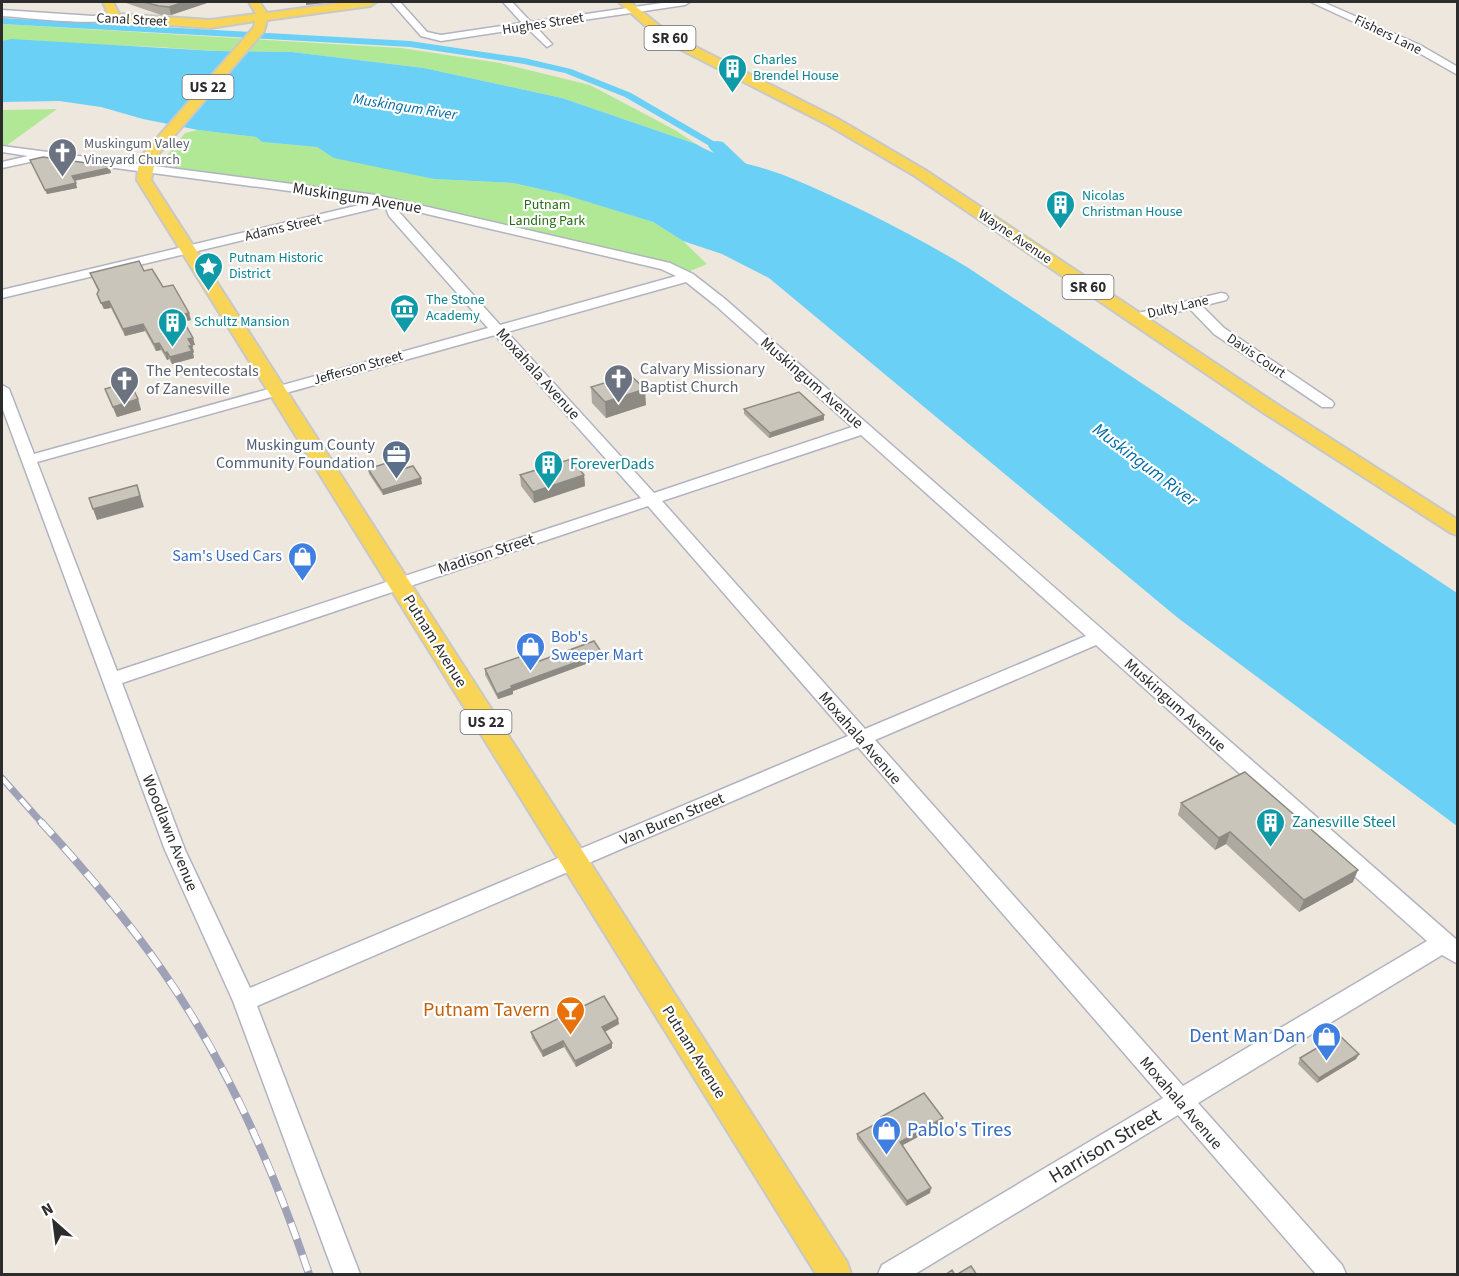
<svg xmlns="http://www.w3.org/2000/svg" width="1459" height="1276" font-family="'Source Sans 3',sans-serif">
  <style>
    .green { fill: #b1e896 }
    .water { fill: #6ad0f6 }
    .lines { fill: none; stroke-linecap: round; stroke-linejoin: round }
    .canal { fill: #6ad0f6; fill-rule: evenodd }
    .river { fill: #6ad0f6; fill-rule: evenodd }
    .minor-casing { stroke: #b1b3c0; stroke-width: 3 }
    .major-casing { stroke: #c8c8c8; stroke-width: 4 }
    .minor { fill: #fff; fill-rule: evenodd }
    .major { fill: #f9d557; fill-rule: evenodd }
    .rail-far1-casing { stroke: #9fa2b7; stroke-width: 7 }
    .rail-casing { stroke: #9fa2b7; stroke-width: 8 }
    .rail-far1 { stroke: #fff; stroke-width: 4.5; stroke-dasharray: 14; stroke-linecap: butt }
    .rail { stroke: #fff; stroke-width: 6; stroke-dasharray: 17; stroke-linecap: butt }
    .wall { fill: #ada9a1 }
    .shaded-wall { fill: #8d8a83 }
    .building { fill: #c9c5bb; stroke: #8d8a83; stroke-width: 1.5 }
    .labels { text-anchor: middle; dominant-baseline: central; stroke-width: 4.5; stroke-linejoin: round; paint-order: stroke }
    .far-street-label { font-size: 14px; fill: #2c2c2c; stroke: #fff }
    .far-culture-label { font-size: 14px; fill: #0d838f; stroke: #fff; text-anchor: start }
    .far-worship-label { font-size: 14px; fill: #5b616d; stroke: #fff; text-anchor: start }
    .far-park-label { font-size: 14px; fill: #286e16; stroke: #fff }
    .shield { fill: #fff; stroke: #6b6b6b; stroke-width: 1.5 }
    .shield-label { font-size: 15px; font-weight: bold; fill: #2c2c2c }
    .far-water-label { font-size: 15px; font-style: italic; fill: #056da6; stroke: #fff }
    .street-label { font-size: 16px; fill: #2c2c2c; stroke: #fff }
    .worship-label { font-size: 16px; fill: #5b616d; stroke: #fff; text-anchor: start }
    .service-label { font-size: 16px; fill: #4e5e75; stroke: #fff; text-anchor: end }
    .culture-label { font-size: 16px; fill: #0d838f; stroke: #fff; text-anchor: start }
    .shop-label { font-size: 16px; fill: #366cbe; stroke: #fff; text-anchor: end }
    .water-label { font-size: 18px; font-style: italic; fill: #056da6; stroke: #fff }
    .near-food-label { font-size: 20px; fill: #c56008; stroke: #fff; text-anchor: end }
    .near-shop-label { font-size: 20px; fill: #366cbe; stroke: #fff; text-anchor: end }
    .near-street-label { font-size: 20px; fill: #2c2c2c; stroke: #fff }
  </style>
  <rect width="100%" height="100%" fill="#eee7dd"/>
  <g class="green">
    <polygon points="2,24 401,48 500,63 590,85 675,130 696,144 562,98 424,68 292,52 215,51 157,47 2,41"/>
    <polygon points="57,109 6,146 2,145 2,110"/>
    <polygon points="198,130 256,137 262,142 318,147 434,179 513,183 563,194 653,222 683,241 707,264 688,272 660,261 403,200 171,168 174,166 165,158 185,133"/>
  </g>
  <path class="water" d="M11 39 215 51 292 52 424 68 562 98 696 144C724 161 756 164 786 176 849 202 908 232 967 267L1457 593V826L1178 618 769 278 722 254 683 241 653 222 562 194 513 183 434 179 334 158 317 147 262 142 256 137 198 130 143 119 101 107 59 101 2 102V41Z"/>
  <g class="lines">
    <polygon class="canal" points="2,18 410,41 524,58 571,69 631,93 722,146 713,148 625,97 565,73 524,64 410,47 2,24"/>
    <polygon class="river" points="717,141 723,142 765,182 767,186 765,190 751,190 711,150 708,146 711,142"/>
    <defs>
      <g id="minor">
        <polygon points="391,2 400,2 427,32 441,35 522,23 503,2 512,2 531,22 669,2 690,2 685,5 536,27 552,44 547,47 527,28 441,41 421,36"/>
        <polygon points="1311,2 1323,2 1420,45 1458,67 1458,75 1412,49"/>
        <path d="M2 10 93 16 115 14 120 17C105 28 24 17 2 16Z"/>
        <path d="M2 146 376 195 670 263 693 274 725 299 1458 941V964L1442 955 1198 1103 1342 1265 1346 1274H1316L1178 1115 915 1274H878L882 1265 1163 1098 858 747 257 1006 360 1274H334L233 1001 165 850 2 407V385L9 389 34 454 488 328 389 216 385 206 2 298V290L372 202 40 158 39 160 2 168V162L28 156 2 152ZM397 207 661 269 676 276 500 325 399 212ZM686 282 715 305 852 427 654 493 507 332ZM495 335 641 498 117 671 37 462ZM861 435 1086 636 865 729 662 501ZM648 506 848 736 250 988 185 850 122 683ZM1096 645 1427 941 1183 1086 875 740Z"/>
        <polygon points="1221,293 1226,294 1228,297 1226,300 1202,306 1224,328 1332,401 1334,404 1332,407 1322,407 1214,334 1190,309 1135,322 1128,318 1130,315"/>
      </g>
      <g id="major">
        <polygon points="103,2 113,2 119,14 210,20 256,14 249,2 259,2 267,13 348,2 376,2 370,6 267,20 264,31 156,157 151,180 847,1262 851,1274 816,1274 137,180 138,168 144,153 254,27 255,21 210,28 115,21 109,17"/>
        <polygon points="619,2 630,2 660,26 684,41 838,119 925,170 1278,405 1458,520 1458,535 1451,533 1264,413 915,176 828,125 676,47 652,32"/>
      </g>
    </defs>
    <use href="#minor" class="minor-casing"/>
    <use href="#major" class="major-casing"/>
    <use href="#minor" class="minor"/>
    <use href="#major" class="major"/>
    <defs>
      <polyline id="rail-far1" points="2,778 42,823"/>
      <path id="rail" d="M41 822C84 869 126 918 162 970 227 1063 273 1167 309 1274"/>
    </defs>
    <use href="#rail-far1" class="rail-far1-casing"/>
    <use href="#rail" class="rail-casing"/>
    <use href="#rail-far1" class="rail-far1"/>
    <use href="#rail" class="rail"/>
  </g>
  <g class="wall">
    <polygon points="125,2 210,2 171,15 161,15 126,3"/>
    <polygon points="30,160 109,166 111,173 74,181 77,188 47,194"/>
    <polygon points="144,271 163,287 191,320 183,322 195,345 192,345 194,352 193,353 194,358 172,364 169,359 167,360 161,350 156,351 145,331 125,336 111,308 104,309 97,294 98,291 90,273"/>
    <polygon points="591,387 646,405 606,418 592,403"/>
    <polygon points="105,389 138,399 141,410 117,417 109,399"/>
    <polygon points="744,409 824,420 769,438 744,414"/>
    <polygon points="368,469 422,484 383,495 369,474"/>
    <polygon points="520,475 584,475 585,486 534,503 521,486"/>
    <polygon points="602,653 602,658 513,691 513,694 498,699 485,675 485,669"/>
    <polygon points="1181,803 1353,882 1299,912 1226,844 1215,850 1178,815"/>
    <polygon points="619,1024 605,1031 612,1043 612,1048 576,1067 564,1047 543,1057 532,1038 531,1032"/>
    <polygon points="1359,1054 1356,1059 1317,1083 1298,1064 1300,1058"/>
    <polygon points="881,1117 942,1124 903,1145 930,1193 906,1206 857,1139 857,1134 881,1122"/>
  </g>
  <g class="shaded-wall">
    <polygon points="184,2 210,2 171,15 169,7"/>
    <polygon points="306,2 325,2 325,3 306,5"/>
    <polygon points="109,166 111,173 73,181 72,176"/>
    <polygon points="76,183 77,188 47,194 45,190"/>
    <polygon points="109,301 111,308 104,309 101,303"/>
    <polygon points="189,313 191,320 181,322 180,315"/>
    <polygon points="143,324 145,331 125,336 123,329"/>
    <polygon points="193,338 195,345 190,346 188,339"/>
    <polygon points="159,343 161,350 156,351 154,344"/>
    <polygon points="189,346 192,346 194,352 193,353 194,358 172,364 170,357"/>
    <polygon points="167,352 169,359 167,360 165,353"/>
    <polygon points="645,389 646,405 606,418 605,402"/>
    <polygon points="138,399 141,410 117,417 113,407"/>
    <polygon points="824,415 824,420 769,438 770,433"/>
    <polygon points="584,475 585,486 534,503 533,492"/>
    <polygon points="421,478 422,484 383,495 382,490"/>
    <polygon points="137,485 144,507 97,520 93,509"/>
    <polygon points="602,653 602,658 513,691 513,694 498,699 497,694 511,686"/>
    <polygon points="1230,832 1226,844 1215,850 1219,838"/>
    <polygon points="1358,870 1353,882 1299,912 1304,900"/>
    <polygon points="618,1019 619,1024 603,1033 602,1027"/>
    <polygon points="563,1041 564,1047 543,1057 542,1051"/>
    <polygon points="612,1043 612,1048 576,1067 575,1061"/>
    <polygon points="1359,1054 1356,1059 1317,1083 1319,1078"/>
    <polygon points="943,1118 942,1124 899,1147 900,1142"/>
    <polygon points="931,1188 930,1193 906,1206 907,1201"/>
  </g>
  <g class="building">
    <polygon points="144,2 184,2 169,7 159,6"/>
    <polygon points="43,157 109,166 109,168 72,176 76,183 45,190 30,160"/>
    <polygon points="139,261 144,271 152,269 163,287 173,285 189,313 180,315 193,338 188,339 192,346 189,346 192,351 170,357 167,352 165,353 159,343 154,344 143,324 123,329 109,301 101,303 97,294 99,290 90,273"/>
    <polygon points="630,375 645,389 605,402 591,387"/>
    <polygon points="130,382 138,399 113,407 105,389"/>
    <polygon points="799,392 824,415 770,433 744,409"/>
    <polygon points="571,459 584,475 533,492 520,475"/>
    <polygon points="390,462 396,471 413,466 421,478 382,490 368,469"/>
    <polygon points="137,485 140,496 93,509 89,498"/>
    <polygon points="594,641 602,653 511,686 512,688 497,694 485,669 528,654 534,663"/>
    <polygon points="1245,772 1358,870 1304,900 1230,832 1219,838 1181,803"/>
    <polygon points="604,996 618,1019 602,1027 612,1043 575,1061 563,1041 542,1051 531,1032"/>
    <polygon points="1339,1035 1359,1054 1319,1078 1300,1058"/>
    <polygon points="924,1093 943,1118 900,1142 931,1188 907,1201 857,1134 883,1120 881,1117"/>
    <polygon points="971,1266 977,1275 956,1275"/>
    <polygon points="952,1270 955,1275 945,1275"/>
  </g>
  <defs>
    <symbol id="building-pin" viewBox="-11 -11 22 30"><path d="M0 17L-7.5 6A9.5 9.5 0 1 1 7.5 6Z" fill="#0f9aa8" stroke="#fff"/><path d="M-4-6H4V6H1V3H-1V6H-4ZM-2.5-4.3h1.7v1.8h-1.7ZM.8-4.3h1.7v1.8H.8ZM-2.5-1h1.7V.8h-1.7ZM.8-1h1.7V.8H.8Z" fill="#fff"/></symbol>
    <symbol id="church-pin" viewBox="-11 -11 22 30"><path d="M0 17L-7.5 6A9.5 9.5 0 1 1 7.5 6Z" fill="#6b7280" stroke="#fff"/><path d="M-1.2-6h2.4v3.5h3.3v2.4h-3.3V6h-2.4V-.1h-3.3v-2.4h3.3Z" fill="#fff"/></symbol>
    <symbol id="sight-pin" viewBox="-11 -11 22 30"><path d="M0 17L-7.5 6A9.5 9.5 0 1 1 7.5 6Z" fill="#0f9aa8" stroke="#fff"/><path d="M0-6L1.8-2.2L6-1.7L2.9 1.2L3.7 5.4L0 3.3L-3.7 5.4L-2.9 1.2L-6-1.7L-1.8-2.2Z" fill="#fff"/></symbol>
    <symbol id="museum-pin" viewBox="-11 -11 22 30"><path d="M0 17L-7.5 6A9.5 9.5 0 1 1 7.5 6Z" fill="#0f9aa8" stroke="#fff"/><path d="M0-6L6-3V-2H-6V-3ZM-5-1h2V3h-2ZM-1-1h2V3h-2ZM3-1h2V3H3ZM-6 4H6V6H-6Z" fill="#fff"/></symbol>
    <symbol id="office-pin" viewBox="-11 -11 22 30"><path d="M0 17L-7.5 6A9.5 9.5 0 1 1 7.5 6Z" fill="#5c6f8a" stroke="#fff"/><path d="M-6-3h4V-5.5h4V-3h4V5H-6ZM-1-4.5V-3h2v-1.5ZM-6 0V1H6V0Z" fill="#fff"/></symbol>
    <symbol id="shop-pin" viewBox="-11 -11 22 30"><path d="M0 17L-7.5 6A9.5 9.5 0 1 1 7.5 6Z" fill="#3f7fe0" stroke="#fff"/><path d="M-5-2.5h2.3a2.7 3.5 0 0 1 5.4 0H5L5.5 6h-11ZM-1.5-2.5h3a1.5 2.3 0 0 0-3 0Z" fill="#fff"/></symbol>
    <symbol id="bar-pin" viewBox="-11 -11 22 30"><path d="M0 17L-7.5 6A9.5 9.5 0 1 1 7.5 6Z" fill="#e8710a" stroke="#fff"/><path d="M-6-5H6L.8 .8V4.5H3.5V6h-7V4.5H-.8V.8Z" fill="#fff"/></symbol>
  </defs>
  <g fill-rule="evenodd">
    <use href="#building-pin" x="716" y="52" width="33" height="45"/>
    <use href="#church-pin" x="46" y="136" width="33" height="45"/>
    <use href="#building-pin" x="1044" y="188" width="33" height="45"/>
    <use href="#sight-pin" x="192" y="250" width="33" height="45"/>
    <use href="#museum-pin" x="388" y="292" width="33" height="45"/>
    <use href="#building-pin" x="156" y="306" width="33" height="45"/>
    <use href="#church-pin" x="602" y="362" width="33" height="45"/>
    <use href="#church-pin" x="108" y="364" width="33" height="45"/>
    <use href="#office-pin" x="380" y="438" width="33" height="45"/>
    <use href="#building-pin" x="532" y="448" width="33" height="45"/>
    <use href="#shop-pin" x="286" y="540" width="33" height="45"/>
    <use href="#shop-pin" x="514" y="630" width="33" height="45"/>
    <use href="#building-pin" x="1254" y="806" width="33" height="45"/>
    <use href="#bar-pin" x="554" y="994" width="33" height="45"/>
    <use href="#shop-pin" x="1310" y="1020" width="33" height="45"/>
    <use href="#shop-pin" x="870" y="1114" width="33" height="45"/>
  </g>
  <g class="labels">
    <g class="far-street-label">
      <text transform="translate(132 20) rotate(3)">Canal Street</text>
      <text transform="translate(543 24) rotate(-9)">Hughes Street</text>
      <text transform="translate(1388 35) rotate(26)">Fishers Lane</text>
      <text transform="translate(283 228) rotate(-13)">Adams Street</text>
      <text transform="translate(1015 237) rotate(34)">Wayne Avenue</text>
      <text transform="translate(1178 307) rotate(-13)">Dulty Lane</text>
      <text transform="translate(1256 356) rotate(34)">Davis Court</text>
      <text transform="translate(358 368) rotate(-16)">Jefferson Street</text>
    </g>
    <g class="far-culture-label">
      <text x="753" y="60">Charles<tspan x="753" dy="16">Brendel House</tspan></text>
      <text x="1082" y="196">Nicolas<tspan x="1082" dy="16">Christman House</tspan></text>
      <text x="229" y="258">Putnam Historic<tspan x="229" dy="16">District</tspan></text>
      <text x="426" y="300">The Stone<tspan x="426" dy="16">Academy</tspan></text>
      <text x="194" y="322">Schultz Mansion</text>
    </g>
    <g class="far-worship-label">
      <text x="84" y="144">Muskingum Valley<tspan x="84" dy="16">Vineyard Church</tspan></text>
    </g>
    <g class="far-park-label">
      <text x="547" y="205">Putnam<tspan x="547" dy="16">Landing Park</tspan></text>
    </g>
    <g class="shield">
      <rect x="644.5" y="26" width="51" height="24" rx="4.5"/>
      <rect x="182.5" y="75" width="51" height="24" rx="4.5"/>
      <rect x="1062.5" y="275" width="51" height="24" rx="4.5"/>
      <rect x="460.5" y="710" width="51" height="24" rx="4.5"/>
    </g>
    <g class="shield-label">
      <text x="670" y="38">SR 60</text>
      <text x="208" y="87">US 22</text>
      <text x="1088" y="287">SR 60</text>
      <text x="486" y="722">US 22</text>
    </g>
    <g class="far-water-label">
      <text transform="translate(405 107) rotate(9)">Muskingum River</text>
    </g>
    <g class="street-label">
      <text transform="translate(357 198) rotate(9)">Muskingum Avenue</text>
      <text transform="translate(538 374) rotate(48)">Moxahala Avenue</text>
      <text transform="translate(812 383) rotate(41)">Muskingum Avenue</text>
      <text transform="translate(486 554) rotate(-18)">Madison Street</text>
      <text transform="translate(435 641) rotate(58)">Putnam Avenue</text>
      <text transform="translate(1175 705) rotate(42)">Muskingum Avenue</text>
      <text transform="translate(860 738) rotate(49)">Moxahala Avenue</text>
      <text transform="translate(672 819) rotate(-23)">Van Buren Street</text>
      <text transform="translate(170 833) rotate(68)">Woodlawn Avenue</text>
      <text transform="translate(694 1052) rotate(58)">Putnam Avenue</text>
      <text transform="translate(1181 1103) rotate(49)">Moxahala Avenue</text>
    </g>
    <g class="worship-label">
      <text x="640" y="369">Calvary Missionary<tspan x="640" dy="18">Baptist Church</tspan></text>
      <text x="146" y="371">The Pentecostals<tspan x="146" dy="18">of Zanesville</tspan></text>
    </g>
    <g class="service-label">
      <text x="375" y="445">Muskingum County<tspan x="375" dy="18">Community Foundation</tspan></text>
    </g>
    <g class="culture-label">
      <text x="570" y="464">ForeverDads</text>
      <text x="1292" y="822">Zanesville Steel</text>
    </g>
    <g class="shop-label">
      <text x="282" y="556">Sam's Used Cars</text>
      <text x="551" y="637" text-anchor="start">Bob's<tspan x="551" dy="18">Sweeper Mart</tspan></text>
    </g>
    <g class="water-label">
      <text transform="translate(1145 465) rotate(37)">Muskingum River</text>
    </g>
    <g class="near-food-label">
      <text x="550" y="1010">Putnam Tavern</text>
    </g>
    <g class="near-shop-label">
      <text x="1306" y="1036">Dent Man Dan</text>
      <text x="907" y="1130" text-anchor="start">Pablo's Tires</text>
    </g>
    <g class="near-street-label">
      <text transform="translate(1105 1146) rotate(-31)">Harrison Street</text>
    </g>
  </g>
  <rect width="1459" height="1276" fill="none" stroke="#2c2c2c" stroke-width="6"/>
  <g transform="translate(54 1222) rotate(332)" stroke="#ffffff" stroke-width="4.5" paint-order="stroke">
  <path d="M0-4.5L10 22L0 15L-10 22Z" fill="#2c2c2c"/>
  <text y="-9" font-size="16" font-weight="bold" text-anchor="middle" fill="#2c2c2c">N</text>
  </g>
</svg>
